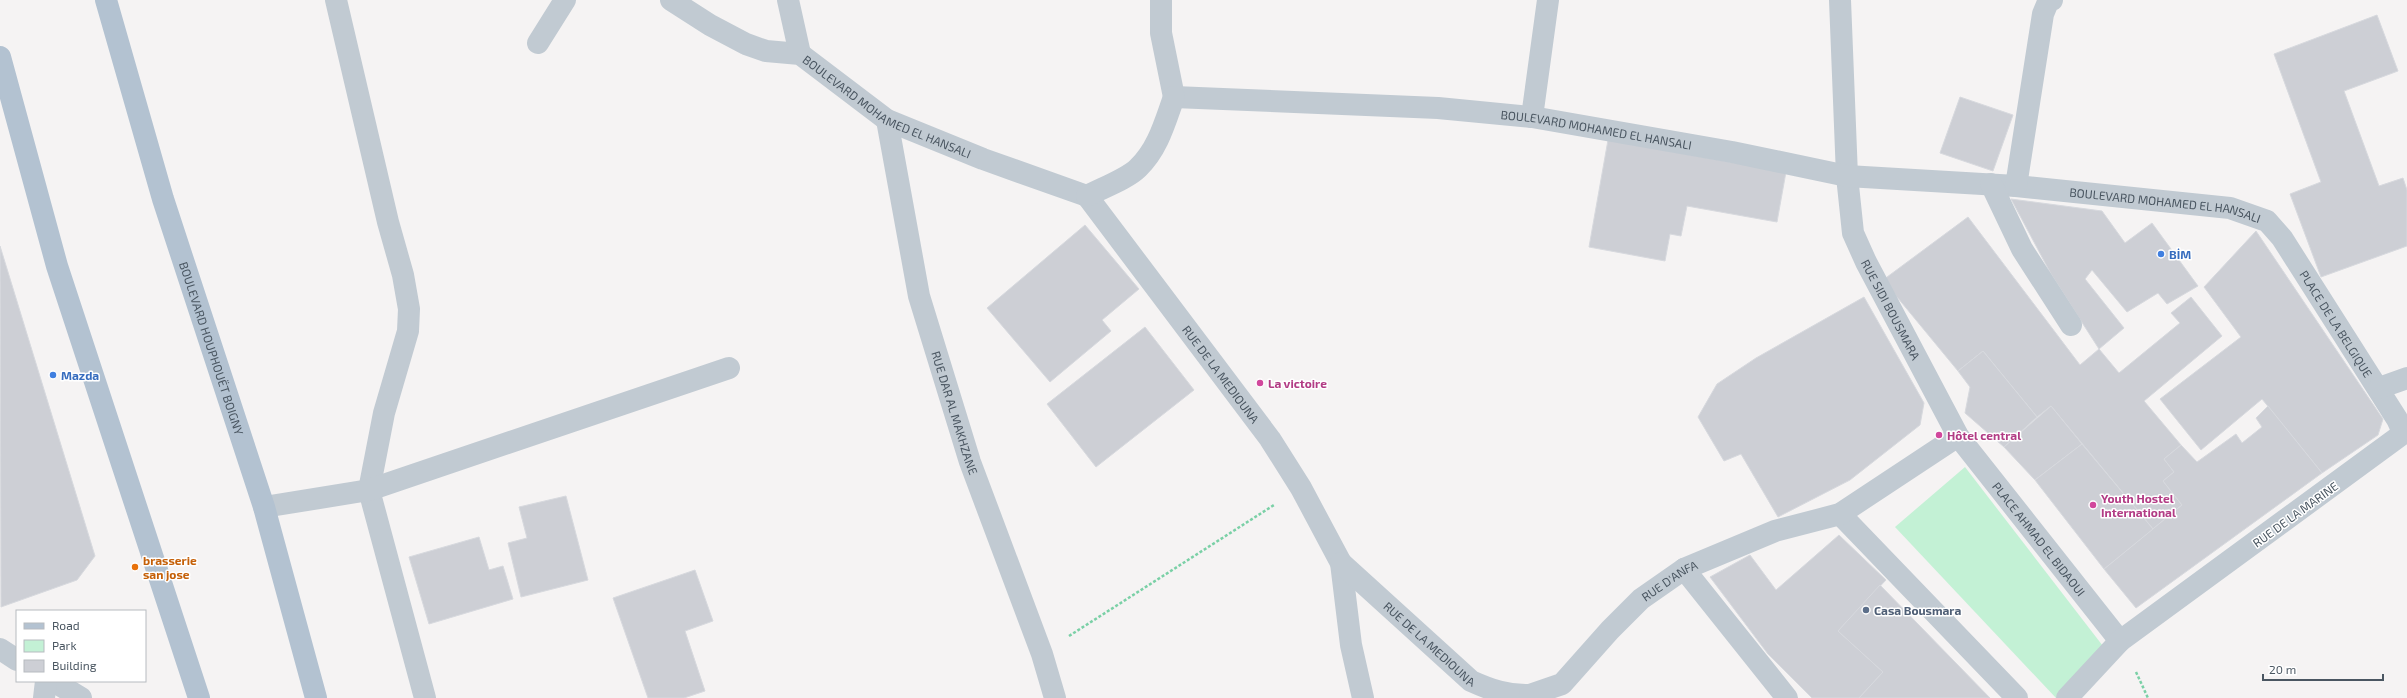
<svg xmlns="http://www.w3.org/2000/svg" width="2407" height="698" font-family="'Exo 2',sans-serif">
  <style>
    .green { fill: #c3f1d5 }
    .building { fill: #cdcfd5; stroke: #d7d9de }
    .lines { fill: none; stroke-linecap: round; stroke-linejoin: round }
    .path { stroke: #7ad0a6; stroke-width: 2.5; stroke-dasharray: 3 2; stroke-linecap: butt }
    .minor { stroke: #c1cad2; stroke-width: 22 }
    .major { stroke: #b3c2d1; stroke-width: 22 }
    .shop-dot { fill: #3f7fe0; stroke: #fff; stroke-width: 1.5 }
    .hotel-dot { fill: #d1479c; stroke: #fff; stroke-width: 1.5 }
    .food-dot { fill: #e8710a; stroke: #fff; stroke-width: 1.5 }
    .service-dot { fill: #5c6f8a; stroke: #fff; stroke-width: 1.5 }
    .labels { text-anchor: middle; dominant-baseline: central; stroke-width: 3; stroke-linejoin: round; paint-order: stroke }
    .street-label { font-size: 12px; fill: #4a5661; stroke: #fff }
    .shop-label { font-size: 12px; font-weight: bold; fill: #366cbe; stroke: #fff; text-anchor: start }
    .hotel-label { font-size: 12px; font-weight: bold; fill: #b23c85; stroke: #fff; text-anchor: start }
    .food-label { font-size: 12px; font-weight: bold; fill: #c56008; stroke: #fff; text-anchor: start }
    .service-label { font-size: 12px; font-weight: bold; fill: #4e5e75; stroke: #fff; text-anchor: start }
  </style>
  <rect width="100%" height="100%" fill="#f5f3f3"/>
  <polygon class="green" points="1965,467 2106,650 2056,698 1895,527"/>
  <g class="building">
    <polygon points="2377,15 2398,71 2344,91 2379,186 2403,178 2407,190 2407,246 2321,277 2290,194 2321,182 2274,54"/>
    <polygon points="1960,97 2013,115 1993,171 1940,153"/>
    <polygon points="1608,140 1786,172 1777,222 1687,206 1681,236 1670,234 1665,261 1589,247"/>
    <polygon points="2011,199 2102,211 2125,243 2152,223 2198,286 2167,304 2158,293 2127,312 2092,270 2085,279 2124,328 2099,349 2051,274"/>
    <polygon points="1968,217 2080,365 2099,349 2119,373 2180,323 2171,313 2191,297 2222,336 2144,401 2181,445 2164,459 2174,472 2163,481 2182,505 2153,529 2051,406 2037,417 1983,351 1958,371 1883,280"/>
    <polygon points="1085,225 1139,289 1102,320 1111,331 1050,382 987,308"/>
    <polygon points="2256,231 2383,419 2378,435 2322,473 2262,399 2201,450 2160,399 2241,337 2204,287"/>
    <polygon points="0,246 95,556 77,580 1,607"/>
    <polygon points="1864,297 1924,403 1920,425 1850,480 1778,517 1741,454 1724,461 1698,417 1717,384 1756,358"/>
    <polygon points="1145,327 1194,390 1096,467 1047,404"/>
    <polygon points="1983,351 2037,417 2004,447 1965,413 1970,387 1958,371"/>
    <polygon points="2051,406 2082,444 2035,480 2004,447"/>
    <polygon points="2268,406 2322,473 2136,608 2104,569 2182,505 2163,481 2174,472 2164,459 2181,445 2197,462 2236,434 2242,443 2262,427 2256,418"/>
    <polygon points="2082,444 2153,529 2104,569 2035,480"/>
    <polygon points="566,496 588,580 521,597 508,543 527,538 519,507"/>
    <polygon points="1839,535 1886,580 1838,631 1883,672 1859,698 1812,698 1768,654 1710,577 1750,555 1776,590"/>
    <polygon points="479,537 489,570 503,566 513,599 429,624 409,557"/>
    <polygon points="695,570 713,621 685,631 705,691 684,698 648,698 613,598"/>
    <polygon points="1880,585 1990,698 1859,698 1883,672 1838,631"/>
  </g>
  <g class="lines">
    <g class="path">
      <polyline points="1069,636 1274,505"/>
      <polyline points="2136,672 2148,698"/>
    </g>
    <g class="minor">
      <polyline points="336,0 388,222 403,275 409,309 408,331 384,413 369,490 425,698"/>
      <path id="s1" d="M671 0 710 25 746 44 766 51 800 54 887 120 983 159 1087 196"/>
      <polyline points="788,0 800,54"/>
      <polyline points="1161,0 1161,33 1174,97"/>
      <path id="s2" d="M1840 0 1847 176 1853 233 1866 262 1958 436 2120 641"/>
      <polyline points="538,43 565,0"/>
      <path id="s3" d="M1174 97 1438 108 1532 117 1732 152 1847 176 2016 186 2230 208 2267 221 2282 238 2397 419 2402 430 2401 435 2120 641 2067 698"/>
      <polyline points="1532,117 1548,0"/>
      <path id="s4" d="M887 120 919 296 970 462 1042 654 1055 698"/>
      <polyline points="1991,184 2022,249 2071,325"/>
      <polyline points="2016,186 2043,14 2048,2 2052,0"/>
      <path id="s5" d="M1087 196 1270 439 1301 488 1341 563 1351 645 1363 698"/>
      <path d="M1087 196C1102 188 1127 179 1138 168 1158 149 1165 122 1174 97"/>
      <polyline points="2379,388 2407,378"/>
      <polyline points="264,507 369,490 729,368"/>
      <polyline points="1840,514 2017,698"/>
      <path id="s6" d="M1341 563 1471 681C1491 690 1508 696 1530 695V698"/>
      <polyline points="1684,569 1787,698"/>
      <polyline points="0,649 17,660"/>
      <polyline points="53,681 81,698"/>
      <path id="s7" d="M1530 695 1562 684 1610 630 1641 599 1684 569 1775 531 1840 514 1958 436"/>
      <polyline points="44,698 46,681"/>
    </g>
    <g class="major">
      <path id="s8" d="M106 0 163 199 264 507 316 698"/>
      <polyline points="0,57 57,266 199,698"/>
    </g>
  </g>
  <g class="shop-dot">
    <circle cx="2161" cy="254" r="4"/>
    <circle cx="53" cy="375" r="4"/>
  </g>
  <g class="hotel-dot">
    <circle cx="1260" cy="383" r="4"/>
    <circle cx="1939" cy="435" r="4"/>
    <circle cx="2093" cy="505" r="4"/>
  </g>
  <circle class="food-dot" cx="135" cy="567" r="4"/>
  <circle class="service-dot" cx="1866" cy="610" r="4"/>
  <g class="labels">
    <g class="street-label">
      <text stroke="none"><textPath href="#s1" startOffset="245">BOULEVARD MOHAMED EL HANSALI</textPath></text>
      <text stroke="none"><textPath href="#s3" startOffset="424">BOULEVARD MOHAMED EL HANSALI</textPath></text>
      <text stroke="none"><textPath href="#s3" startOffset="999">BOULEVARD MOHAMED EL HANSALI</textPath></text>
      <text stroke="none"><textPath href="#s2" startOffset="319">RUE SIDI BOUSMARA</textPath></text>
      <text stroke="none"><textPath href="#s3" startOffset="1227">PLACE DE LA BELGIQUE</textPath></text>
      <text stroke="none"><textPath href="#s8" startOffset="364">BOULEVARD HOUPHOUËT BOIGNY</textPath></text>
      <text stroke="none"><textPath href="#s5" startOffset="223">RUE DE LA MEDIOUNA</textPath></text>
      <text stroke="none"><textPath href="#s4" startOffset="301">RUE DAR AL MAKHZANE</textPath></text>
      <text transform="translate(2295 514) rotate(-36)">RUE DE LA MARINE</text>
      <text stroke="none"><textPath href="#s2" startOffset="593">PLACE AHMAD EL BIDAOUI</textPath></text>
      <text stroke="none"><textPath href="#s7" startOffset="184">RUE D'ANFA</textPath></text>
      <text stroke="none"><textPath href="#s6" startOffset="120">RUE DE LA MEDIOUNA</textPath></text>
    </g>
    <g class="shop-label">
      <text x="2169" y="254">BİM</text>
      <text x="61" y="375">Mazda</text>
    </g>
    <g class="hotel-label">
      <text x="1268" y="383">La victoire</text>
      <text x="1947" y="435">Hôtel central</text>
      <text x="2101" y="498">Youth Hostel<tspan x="2101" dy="14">International</tspan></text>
    </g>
    <g class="food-label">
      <text x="143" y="560">brasserie<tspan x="143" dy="14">san jose</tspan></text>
    </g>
    <g class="service-label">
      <text x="1874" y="610">Casa Bousmara</text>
    </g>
  </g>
  <rect x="16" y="610" width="130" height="72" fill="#ffffff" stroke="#b7bbc0"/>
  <rect x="24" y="623" width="20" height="6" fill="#b3c2d1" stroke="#b7bbc0"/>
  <text x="52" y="630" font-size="12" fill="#4a5661">Road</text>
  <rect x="24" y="640" width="20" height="12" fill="#c3f1d5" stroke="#b7bbc0"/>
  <text x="52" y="650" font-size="12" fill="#4a5661">Park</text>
  <rect x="24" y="660" width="20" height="12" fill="#cdcfd5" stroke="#b7bbc0"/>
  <text x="52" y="670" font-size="12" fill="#4a5661">Building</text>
  <path d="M2263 674v6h120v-6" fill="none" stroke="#4a5661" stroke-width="2"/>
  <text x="2269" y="674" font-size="12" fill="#4a5661" stroke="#ffffff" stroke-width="3" paint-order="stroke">20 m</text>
</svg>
